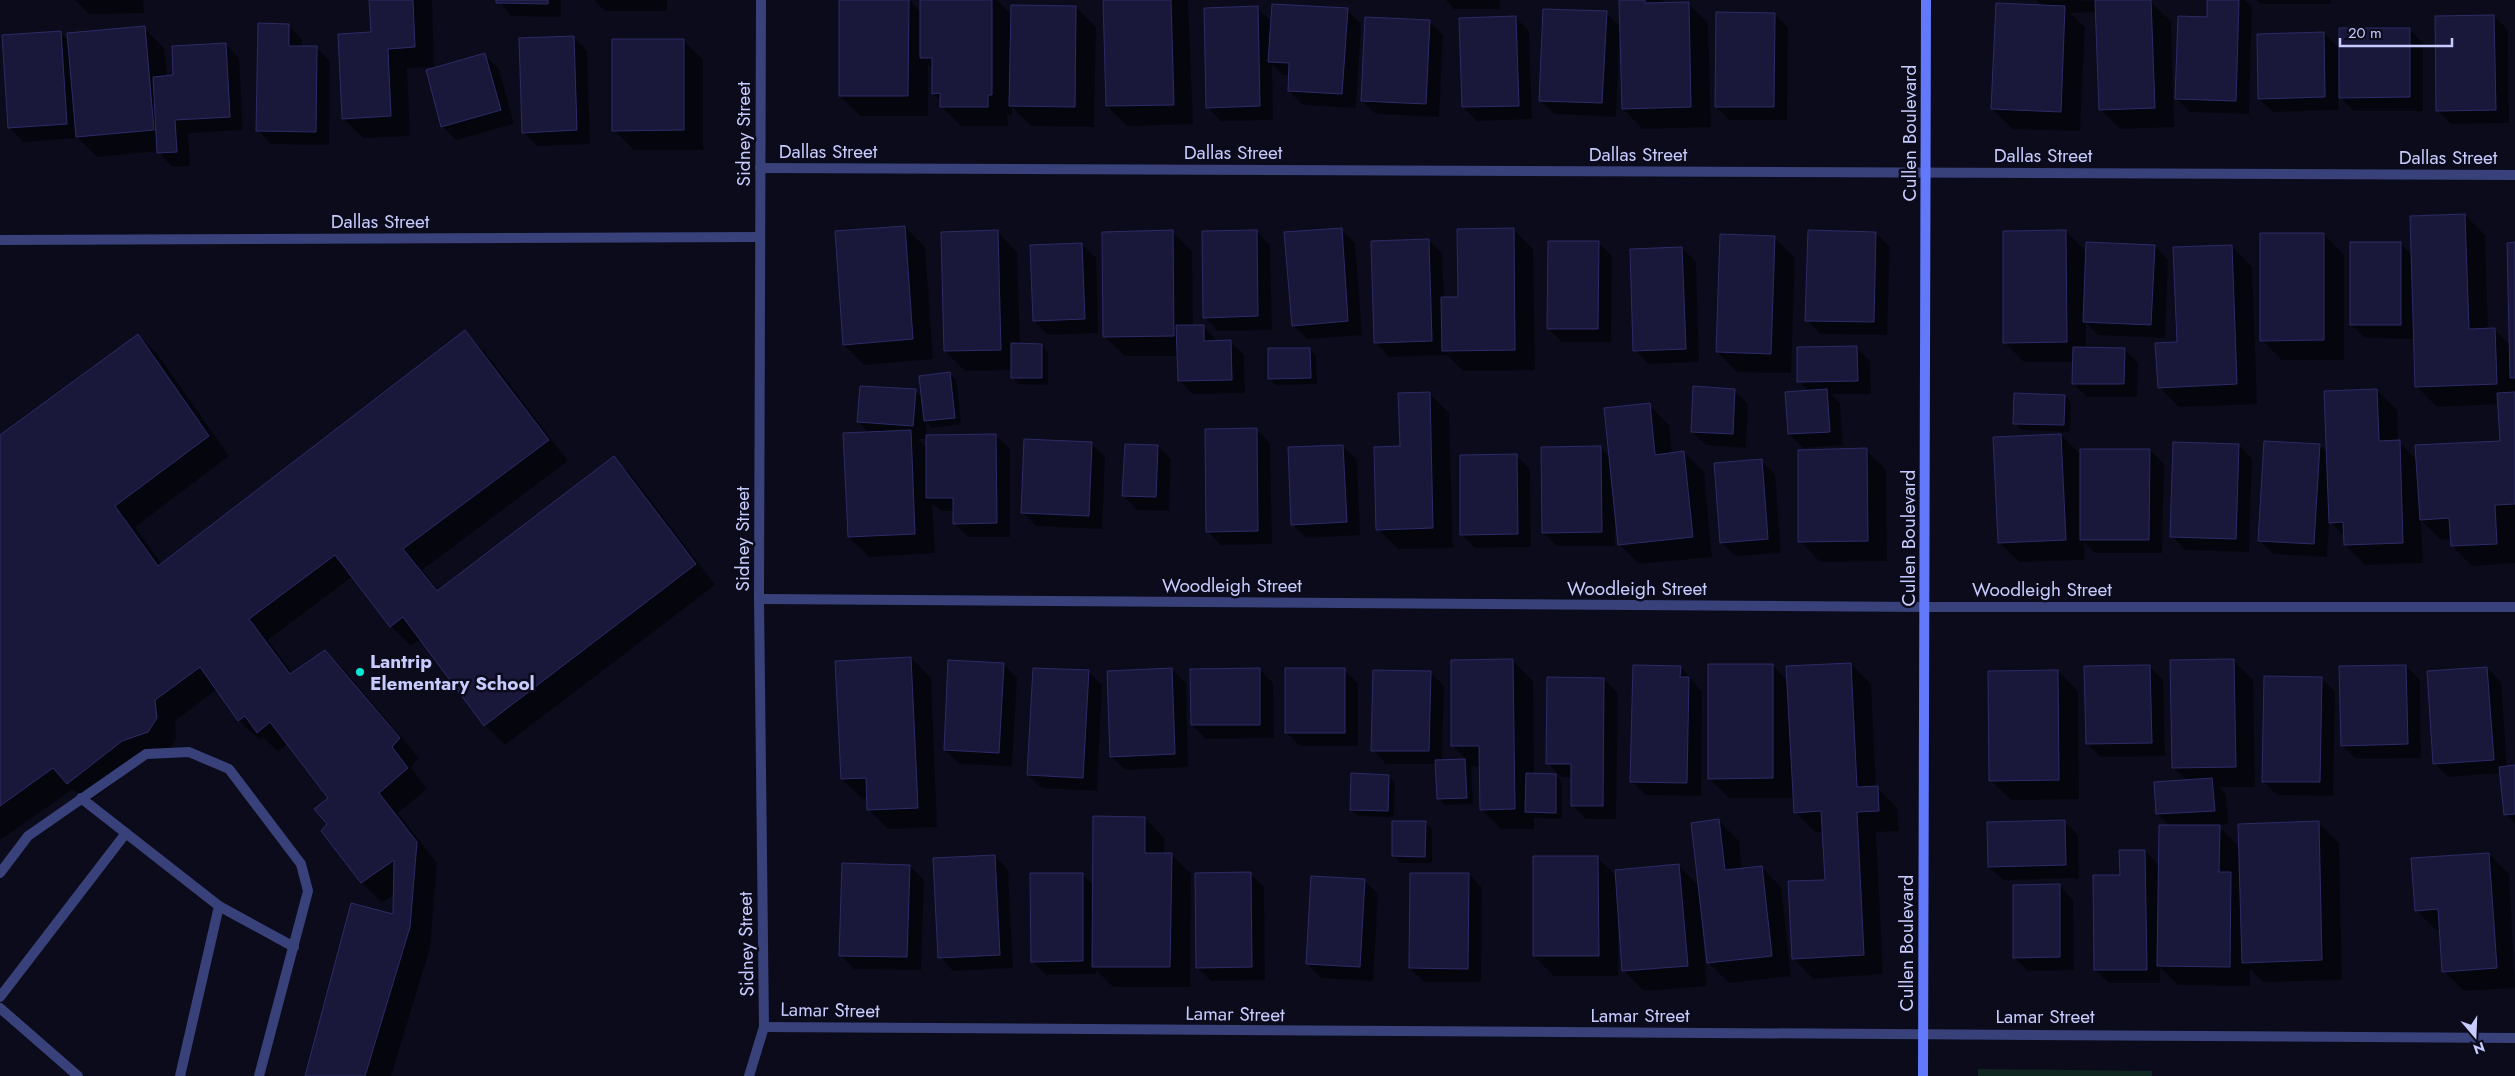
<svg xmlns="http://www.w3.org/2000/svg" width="2515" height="1076" font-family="Jost,sans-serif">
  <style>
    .green { fill: #0f2520 }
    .shadow { fill: #0007; fill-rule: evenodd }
    .building { fill: #19183b; stroke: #2c2b67 }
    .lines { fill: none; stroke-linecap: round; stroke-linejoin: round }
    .lane { stroke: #384179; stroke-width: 10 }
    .street { stroke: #384179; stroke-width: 10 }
    .secondary { stroke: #6179fa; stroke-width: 10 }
    .poi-dot { fill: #07e9d6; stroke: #0b0b1b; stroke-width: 2 }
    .labels { text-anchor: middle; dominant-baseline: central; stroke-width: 5; stroke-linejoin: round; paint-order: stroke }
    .street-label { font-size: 19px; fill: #c7cbfd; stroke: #0b0b1b }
    .poi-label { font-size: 19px; font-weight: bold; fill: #c7cbfd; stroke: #0b0b1b; text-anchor: start }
  </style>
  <rect width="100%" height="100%" fill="#0b0b1b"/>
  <polygon class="green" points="1978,1069 2152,1071 2152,1076 1978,1076"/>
  <g class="shadow">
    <polygon points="143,0 144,13 89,14 75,0"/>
    <polygon points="371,0 432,0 434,67 407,68 410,136 363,138 343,118 372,33"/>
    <polygon points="498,0 561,0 561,17 511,16"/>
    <polygon points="594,0 667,0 667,11 605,11"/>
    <polygon points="841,0 909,0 922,13 921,0 997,0 1012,15 1076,7 1096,27 1094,127 1031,126 1012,107 1012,115 1007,114 1008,126 961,126 941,106 941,101 933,94 933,69 928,64 928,116 860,116 840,96"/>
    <polygon points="1100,0 1188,0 1193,124 1127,126 1107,106 1104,5"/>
    <polygon points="1446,0 1500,0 1500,9 1454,9"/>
    <polygon points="1620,0 1663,0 1664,4 1688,3 1708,23 1711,127 1643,129 1623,109 1621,41 1619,41 1616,117 1554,114 1540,100 1606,13 1621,27"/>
    <polygon points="2036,0 2150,1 2171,21 2174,127 2120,129 2100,109 2097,12 2070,13 2085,27 2080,131 2013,129 1992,109 2042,6"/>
    <polygon points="2208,0 2245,0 2252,7 2249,114 2190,112 2177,99 2208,18"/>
    <polygon points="2257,0 2331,0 2331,4 2261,4"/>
    <polygon points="1257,8 1272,22 1347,10 1361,23 1356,108 1303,105 1289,91 1290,75 1283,75 1272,64 1273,120 1221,121 1207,107"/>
    <polygon points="1775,14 1788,28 1787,120 1730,120 1716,107"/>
    <polygon points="2494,16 2508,30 2509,123 2451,124 2437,110"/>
    <polygon points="1515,17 1529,31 1532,119 1477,121 1463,107"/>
    <polygon points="1429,21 1443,35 1439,117 1376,114 1362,101"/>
    <polygon points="288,25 302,39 302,47 316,47 330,61 329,145 271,144 258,130"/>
    <polygon points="144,28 164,48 167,77 174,76 226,44 239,58 243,130 188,133 190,166 172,167 158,151 97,157 78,138 23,142 10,128 60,32 69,41"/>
    <polygon points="2409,29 2423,43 2423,111 2354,111 2338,95 2339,110 2273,112 2259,99 2324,33 2338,47 2338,84 2341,84"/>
    <polygon points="574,37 587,51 590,144 537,146 523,132"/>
    <polygon points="683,40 703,60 703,150 634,150 614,130"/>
    <polygon points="485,55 499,69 514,124 456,140 442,126"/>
    <polygon points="2465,215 2485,235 2488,330 2494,329 2510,345 2515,244 2515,563 2472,566 2452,546 2451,539 2441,540 2421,520 2423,563 2365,565 2345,545 2345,536 2329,521 2327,557 2273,554 2260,541 2319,445 2328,454 2377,390 2397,410 2398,441 2417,460 2501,442 2499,404 2437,407 2417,387 2415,339 2365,338 2351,325 2401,244 2412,255"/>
    <polygon points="905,227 925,247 933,359 864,365 844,345"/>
    <polygon points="1341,229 1355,243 1362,335 1307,339 1293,325"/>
    <polygon points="1513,229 1533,249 1535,370 1463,371 1447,355 1389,357 1376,343 1429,240 1442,254 1444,298 1460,298"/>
    <polygon points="997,231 1017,252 1020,345 1042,345 1048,352 1048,385 1018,384 1012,377 1012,370 965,371 945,351"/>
    <polygon points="1172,231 1192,252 1193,326 1204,326 1217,342 1230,341 1244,355 1245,393 1193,394 1179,381 1178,356 1125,356 1104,336"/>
    <polygon points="1256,231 1270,245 1272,330 1218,331 1205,317"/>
    <polygon points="2066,231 2087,253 2155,246 2168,260 2165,338 2098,335 2086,323 2086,348 2124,349 2138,363 2137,397 2087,397 2073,383 2074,362 2024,362 2004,342"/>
    <polygon points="1876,233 1890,247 1887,335 1820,334 1807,320"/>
    <polygon points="2324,234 2344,255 2344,360 2282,360 2262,340"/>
    <polygon points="1775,238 1795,258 1791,373 1737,372 1717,352"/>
    <polygon points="1599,243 1612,256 1611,342 1562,342 1548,328"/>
    <polygon points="1082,244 1096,258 1098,333 1048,335 1034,321"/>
    <polygon points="2232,246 2252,267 2257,404 2179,407 2159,387 2178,344"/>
    <polygon points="1682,248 1696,262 1699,362 1648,364 1635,350"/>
    <polygon points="465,332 485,352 568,461 422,570 439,591 613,457 633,477 715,585 505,745 485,725 421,639 411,646 391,626 353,576 268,640 293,674 325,651 345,671 419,758 411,767 427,789 398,813 437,863 430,948 391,1076 307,1076 394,916 394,894 382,903 362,883 322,831 328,825 329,798 288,743 278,752 263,737 259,740 239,720 217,689 175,721 176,739 168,752 142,761 88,803 73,789 0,840 0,437 138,335 158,355 229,456 135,527 162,565"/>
    <polygon points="1856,347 1870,361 1871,394 1831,394 1840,404 1843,445 1803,448 1789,434 1809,391 1799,381"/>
    <polygon points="1310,349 1316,356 1317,384 1276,385 1269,378"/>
    <path d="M949 373 956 380 961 424 932 428 927 423 926 436H996L1010 449V537H968L954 523V511H941L932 503 935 553 869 557 849 537 869 433 858 422 915 391 923 398ZM918 439H927V448Z"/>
    <polygon points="1734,390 1748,404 1746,448 1706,445 1692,432"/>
    <polygon points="1429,393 1449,413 1453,548 1398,549 1378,529 1401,447"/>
    <polygon points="2065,396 2071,402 2070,432 2021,430 2015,423"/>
    <polygon points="1649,405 1669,425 1672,454 1684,452 1704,472 1712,557 1639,564 1619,544 1617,523 1615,523 1615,546 1557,546 1543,533 1600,447 1610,457"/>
    <polygon points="1256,429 1270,443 1272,544 1221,545 1207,531"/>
    <polygon points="2061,435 2082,456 2150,450 2164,464 2162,553 2095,553 2084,542 2085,560 2019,562 1999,542"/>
    <polygon points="1092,444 1105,457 1102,529 1036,526 1022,512"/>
    <polygon points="2239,445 2252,459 2249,552 2185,550 2172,536"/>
    <polygon points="1158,446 1171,460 1169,511 1137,510 1124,496"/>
    <polygon points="1343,446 1357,460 1360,535 1306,538 1293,524"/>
    <polygon points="1866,450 1886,470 1887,561 1820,562 1800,541"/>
    <polygon points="1517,456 1530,469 1531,547 1475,548 1461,534"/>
    <polygon points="1761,461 1775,474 1781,553 1735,556 1721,542"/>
    <polygon points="911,658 931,678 937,827 888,829 868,809 868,798 862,799 842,779"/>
    <polygon points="2233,660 2253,680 2255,787 2219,787 2226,794 2228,824 2217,825 2240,847 2318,822 2339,843 2342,980 2263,982 2250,969 2250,986 2178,985 2160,967 2160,983 2109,983 2095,970 2121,876 2145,851 2160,866 2170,826 2157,814 2187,781 2173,767"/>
    <polygon points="1513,661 1533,681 1534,775 1556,775 1562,782 1562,819 1534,818 1534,829 1501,829 1481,809 1480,766 1471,766 1473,804 1445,805 1438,798 1436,764 1386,764 1373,750 1430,672 1444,686 1442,761 1467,760 1453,746"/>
    <polygon points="1004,664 1017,678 1012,766 959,764 945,750"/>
    <polygon points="1851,664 1871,684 1876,787 1897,807 1899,831 1876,832 1883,974 1813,979 1793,958 1826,881 1824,832 1815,832 1795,812 1794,798 1729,798 1709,778 1772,665 1788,681"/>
    <polygon points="2149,666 2163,680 2165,756 2101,757 2087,744"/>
    <polygon points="2406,666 2420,680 2421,758 2356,759 2342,746"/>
    <polygon points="1681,667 1702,692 1701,796 1645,795 1632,781"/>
    <polygon points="2487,668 2501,682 2507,767 2515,766 2515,824 2506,814 2501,773 2448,777 2434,763"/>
    <polygon points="1259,669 1273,683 1274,738 1206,739 1192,725"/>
    <polygon points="1172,670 1186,683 1188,767 1125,770 1111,756"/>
    <polygon points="1344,670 1358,683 1358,746 1300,746 1287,733"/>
    <polygon points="2058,671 2078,691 2079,799 2011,800 1990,780"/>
    <polygon points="1089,672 1102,685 1097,791 1042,788 1028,775"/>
    <polygon points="2321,678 2335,692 2333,796 2277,795 2263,781"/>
    <polygon points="1604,679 1618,693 1616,819 1586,819 1572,805 1572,777 1561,777 1548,763"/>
    <polygon points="1389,776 1395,783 1394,817 1358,816 1351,809"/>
    <polygon points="1145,818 1165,839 1164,854 1171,854 1191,874 1190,987 1113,987 1096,970 1096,974 1046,975 1032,961 1082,874 1094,886"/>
    <polygon points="1719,821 1739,841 1742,869 1761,867 1781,887 1791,976 1729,983 1708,962 1704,926 1702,926 1707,986 1644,991 1624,971 1620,926 1618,926 1618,976 1554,976 1534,956 1598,858 1616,876 1679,866 1700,887"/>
    <polygon points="2064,821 2078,835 2079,878 2003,880 1989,867"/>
    <polygon points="1425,822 1432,829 1432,863 1400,863 1394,856"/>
    <polygon points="2489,854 2509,874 2515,988 2464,991 2444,971 2441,930 2436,930 2416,910"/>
    <polygon points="995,856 1008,870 1013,968 953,971 940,957"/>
    <polygon points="910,866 924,880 921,970 854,969 841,955"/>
    <polygon points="1250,873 1264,887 1265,980 1211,981 1198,968"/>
    <polygon points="1469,874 1482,888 1481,982 1424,982 1410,968"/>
    <polygon points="1364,880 1378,894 1373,981 1321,978 1307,964"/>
    <polygon points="2060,886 2073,900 2074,970 2028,971 2014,957"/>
  </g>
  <g class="building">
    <polygon points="369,0 413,0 415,47 388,49 391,116 342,119 338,34 371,32"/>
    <polygon points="496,0 548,0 548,4 496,3"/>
    <polygon points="839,0 909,0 908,96 839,96"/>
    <polygon points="920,0 992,0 992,95 988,95 988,107 940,107 940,93 932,94 932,58 920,58"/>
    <polygon points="1103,0 1171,0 1174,105 1106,106"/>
    <polygon points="1619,0 1645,0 1645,3 1689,2 1691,107 1622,109"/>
    <polygon points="2095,0 2151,0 2155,108 2099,110"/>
    <polygon points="2207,0 2239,0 2236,101 2175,99 2178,16 2207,17"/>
    <polygon points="1996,3 2065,6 2061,112 1991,109"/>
    <polygon points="1272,4 1348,8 1342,94 1288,91 1289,63 1268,62"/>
    <polygon points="1011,5 1076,6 1075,107 1009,106"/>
    <polygon points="1258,6 1260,106 1206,108 1204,8"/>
    <polygon points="1543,9 1607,11 1602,103 1539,101"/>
    <polygon points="1716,12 1775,13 1774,107 1715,107"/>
    <polygon points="2494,15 2496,110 2436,111 2435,16"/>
    <polygon points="1516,16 1519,106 1462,107 1459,18"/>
    <polygon points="1365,17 1430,20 1426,104 1361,101"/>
    <polygon points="258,23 289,24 289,46 317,46 316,132 256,131"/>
    <polygon points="145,26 154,130 76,137 67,33"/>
    <polygon points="2339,28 2410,28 2410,97 2339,98"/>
    <polygon points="61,31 67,124 8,128 2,35"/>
    <polygon points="2324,32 2325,97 2258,99 2257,34"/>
    <polygon points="574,36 577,130 522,133 519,38"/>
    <polygon points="612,39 684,39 684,130 612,131"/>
    <polygon points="226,43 230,117 175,120 177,152 157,153 153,77 173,75 172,46"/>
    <polygon points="485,53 501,110 441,127 426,70"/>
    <polygon points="2465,214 2469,329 2495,328 2497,384 2415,387 2410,216"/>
    <polygon points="905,226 913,339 843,345 835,231"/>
    <polygon points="1342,228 1348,321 1292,326 1284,232"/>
    <polygon points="1514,228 1515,350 1442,351 1441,297 1458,297 1457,229"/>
    <polygon points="998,230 1001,350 944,351 941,232"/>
    <polygon points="1173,230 1174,336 1103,337 1102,232"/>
    <polygon points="1257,230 1258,316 1203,318 1202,231"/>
    <polygon points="1808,230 1876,232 1874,322 1805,321"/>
    <polygon points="2066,230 2067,342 2003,343 2003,231"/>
    <polygon points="2260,233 2324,233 2324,340 2260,341"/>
    <polygon points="1720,234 1775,236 1771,354 1716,352"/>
    <polygon points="1429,239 1432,341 1374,343 1371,241"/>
    <polygon points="1548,241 1599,241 1598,329 1547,329"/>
    <polygon points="2086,242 2155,245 2151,325 2083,322"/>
    <rect x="2350" y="242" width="51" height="83"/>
    <polygon points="2515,242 2515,378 2510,378 2507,243"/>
    <polygon points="1082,243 1085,319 1033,321 1030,245"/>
    <polygon points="2232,245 2237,384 2158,388 2155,343 2177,342 2173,247"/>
    <polygon points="1682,247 1686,349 1633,351 1630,249"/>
    <polygon points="1176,325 1204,325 1204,341 1231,340 1232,380 1178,381"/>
    <polygon points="465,330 549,440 403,549 437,591 614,456 696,564 484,726 403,617 390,627 335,555 249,619 290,674 325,650 400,738 392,747 408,768 379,793 417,842 410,927 365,1076 305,1076 351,903 393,914 394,860 361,883 321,831 327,824 314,809 328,798 270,722 257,733 245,716 238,721 200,667 155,700 157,718 148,732 122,741 67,784 53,768 0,806 0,435 138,334 209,436 115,506 158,566"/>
    <polygon points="1011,343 1042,344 1042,378 1011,378"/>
    <polygon points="1857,346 1858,381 1797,382 1797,347"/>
    <polygon points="2073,347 2125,348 2124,384 2072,384"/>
    <polygon points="1268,348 1310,348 1311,378 1268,379"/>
    <polygon points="950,372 955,418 924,421 919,376"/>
    <polygon points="860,386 916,389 913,426 857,422"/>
    <polygon points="1693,386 1735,389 1733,434 1691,432"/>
    <polygon points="1827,389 1830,432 1788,434 1785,392"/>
    <polygon points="2377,389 2379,441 2400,440 2403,543 2344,545 2343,522 2329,523 2324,391"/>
    <polygon points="1430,392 1433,528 1376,530 1374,447 1400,446 1398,393"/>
    <polygon points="2515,392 2515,504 2495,505 2497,544 2451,546 2449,518 2420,520 2415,445 2500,441 2497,393"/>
    <polygon points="2014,393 2065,395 2064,425 2013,424"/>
    <polygon points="1650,403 1655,455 1684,451 1693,537 1618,545 1604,408"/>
    <polygon points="1257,428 1258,531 1206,532 1205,429"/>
    <polygon points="911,430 915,534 848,537 843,433"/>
    <polygon points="996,434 997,523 953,524 953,498 926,498 926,435"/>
    <polygon points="2061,434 2066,540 1998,543 1993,437"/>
    <polygon points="1024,439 1092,442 1089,516 1021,513"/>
    <polygon points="2264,441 2320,444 2314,544 2258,541"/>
    <polygon points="2173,442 2239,444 2236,539 2170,537"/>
    <polygon points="1125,444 1158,445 1156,497 1122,496"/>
    <polygon points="1343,445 1347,522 1291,525 1288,447"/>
    <polygon points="1601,446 1602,532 1542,533 1541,447"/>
    <polygon points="1867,448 1868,541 1798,542 1798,450"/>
    <polygon points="2080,449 2150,449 2149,540 2080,540"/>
    <polygon points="1517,454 1518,534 1460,535 1460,455"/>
    <polygon points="1762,459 1768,539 1720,543 1714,463"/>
    <polygon points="911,657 918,808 867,810 866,778 841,779 835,661"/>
    <polygon points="1513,659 1515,809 1480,810 1479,746 1451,746 1451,660"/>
    <polygon points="2234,659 2236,767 2172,768 2170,660"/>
    <polygon points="948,660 1004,663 999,753 944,750"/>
    <polygon points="1851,663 1857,787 1878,786 1879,811 1857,812 1864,955 1792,959 1788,881 1825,880 1821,811 1794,813 1786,666"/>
    <polygon points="1708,664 1773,664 1773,778 1708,779"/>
    <polygon points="1633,665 1681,666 1680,677 1689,677 1687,783 1630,782"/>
    <polygon points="2150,665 2152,743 2086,744 2084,666"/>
    <polygon points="2406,665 2408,744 2341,746 2339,666"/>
    <polygon points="2487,667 2494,760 2433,764 2427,671"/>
    <polygon points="1033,668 1089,670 1083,778 1027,775"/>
    <polygon points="1172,668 1175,754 1110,757 1107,671"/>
    <polygon points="1260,668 1260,725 1191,725 1190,669"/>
    <rect x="1285" y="668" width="60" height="65"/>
    <polygon points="1373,670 1431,671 1429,751 1371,751"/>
    <polygon points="2058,670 2059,780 1989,781 1988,671"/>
    <polygon points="2264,676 2322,677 2320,782 2262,782"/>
    <polygon points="1547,677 1604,678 1603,806 1571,806 1571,764 1546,764"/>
    <polygon points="1465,759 1467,798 1437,799 1435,760"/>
    <polygon points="2515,765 2515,814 2504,815 2499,767"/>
    <polygon points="1351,773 1389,775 1388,811 1350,810"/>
    <polygon points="1526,773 1556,774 1556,813 1525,812"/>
    <polygon points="2212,778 2215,811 2156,814 2154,782"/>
    <polygon points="1093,816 1145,817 1145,853 1172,853 1170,967 1092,967"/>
    <polygon points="1719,819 1725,870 1762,866 1772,956 1707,963 1691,823"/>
    <polygon points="2065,820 2066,865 1988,867 1987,822"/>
    <polygon points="1392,821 1426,821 1425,857 1392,856"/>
    <polygon points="2319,821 2322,960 2242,963 2238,824"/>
    <polygon points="2159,825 2220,825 2219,872 2231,872 2230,967 2157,966"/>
    <polygon points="2119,850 2145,850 2147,970 2094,970 2093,875 2120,875"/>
    <polygon points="2489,853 2497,968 2442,972 2438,909 2415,911 2411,858"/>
    <polygon points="995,855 1000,955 938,958 933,858"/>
    <polygon points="1533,856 1598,856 1599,956 1533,956"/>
    <polygon points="842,863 910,865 907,957 839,956"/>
    <polygon points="1679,864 1688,966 1622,971 1615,870"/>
    <polygon points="1251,872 1252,967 1196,968 1195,873"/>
    <polygon points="1030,873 1083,873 1083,961 1031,962"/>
    <polygon points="1410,873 1469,873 1468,969 1409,968"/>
    <polygon points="1311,876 1365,879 1360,967 1306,964"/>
    <polygon points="2060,884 2060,957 2013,958 2013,885"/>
  </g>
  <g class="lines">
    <g class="lane">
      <polyline points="81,798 219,906 294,947"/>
      <polyline points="0,873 28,836 146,754 189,752 229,769 301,864 308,891 259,1076"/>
      <polyline points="0,997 126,833"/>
      <polyline points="0,1008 78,1076"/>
      <polyline points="180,1076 219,906"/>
    </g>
    <g class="street">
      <polyline points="760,168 2515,175"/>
      <polyline points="0,240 760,237"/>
      <polyline points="759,599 1925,607 2515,607"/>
      <polyline points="764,1027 2515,1038"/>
      <polyline points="749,1076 764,1027 759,599 761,0"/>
    </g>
    <polyline class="secondary" points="1923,1076 1926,0"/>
  </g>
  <circle class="poi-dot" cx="360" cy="672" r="5"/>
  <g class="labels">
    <g class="street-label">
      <text transform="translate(1909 133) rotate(-90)">Cullen Boulevard</text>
      <text transform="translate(743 134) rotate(-90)">Sidney Street</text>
      <text x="828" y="151">Dallas Street</text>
      <text x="1233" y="152">Dallas Street</text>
      <text x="1638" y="154">Dallas Street</text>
      <text x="2043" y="155">Dallas Street</text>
      <text x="2448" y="157">Dallas Street</text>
      <text x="380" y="221">Dallas Street</text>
      <text transform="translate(1908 538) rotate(-90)">Cullen Boulevard</text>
      <text transform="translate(742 539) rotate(-90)">Sidney Street</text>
      <text x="1232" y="585">Woodleigh Street</text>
      <text x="1637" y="588">Woodleigh Street</text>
      <text x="2042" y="589">Woodleigh Street</text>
      <text transform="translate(1906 943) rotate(-90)">Cullen Boulevard</text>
      <text transform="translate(746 944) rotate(-91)">Sidney Street</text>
      <text transform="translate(830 1010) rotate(1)">Lamar Street</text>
      <text transform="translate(1235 1014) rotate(1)">Lamar Street</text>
      <text x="1640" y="1015">Lamar Street</text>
      <text x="2045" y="1016">Lamar Street</text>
    </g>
    <g class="poi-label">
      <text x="370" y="661">Lantrip<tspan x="370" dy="22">Elementary School</tspan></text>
    </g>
  </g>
  <g transform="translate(2475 1036) rotate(161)" stroke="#0b0b1b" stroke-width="4" paint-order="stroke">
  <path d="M0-4L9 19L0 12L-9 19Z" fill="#c7cbfd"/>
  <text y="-8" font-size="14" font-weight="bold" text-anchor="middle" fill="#c7cbfd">N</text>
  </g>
  <path d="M2340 38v8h112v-8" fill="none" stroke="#c7cbfd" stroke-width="2.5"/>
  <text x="2348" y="38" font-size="15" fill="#c7cbfd" stroke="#0b0b1b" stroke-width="4" paint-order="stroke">20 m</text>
</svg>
